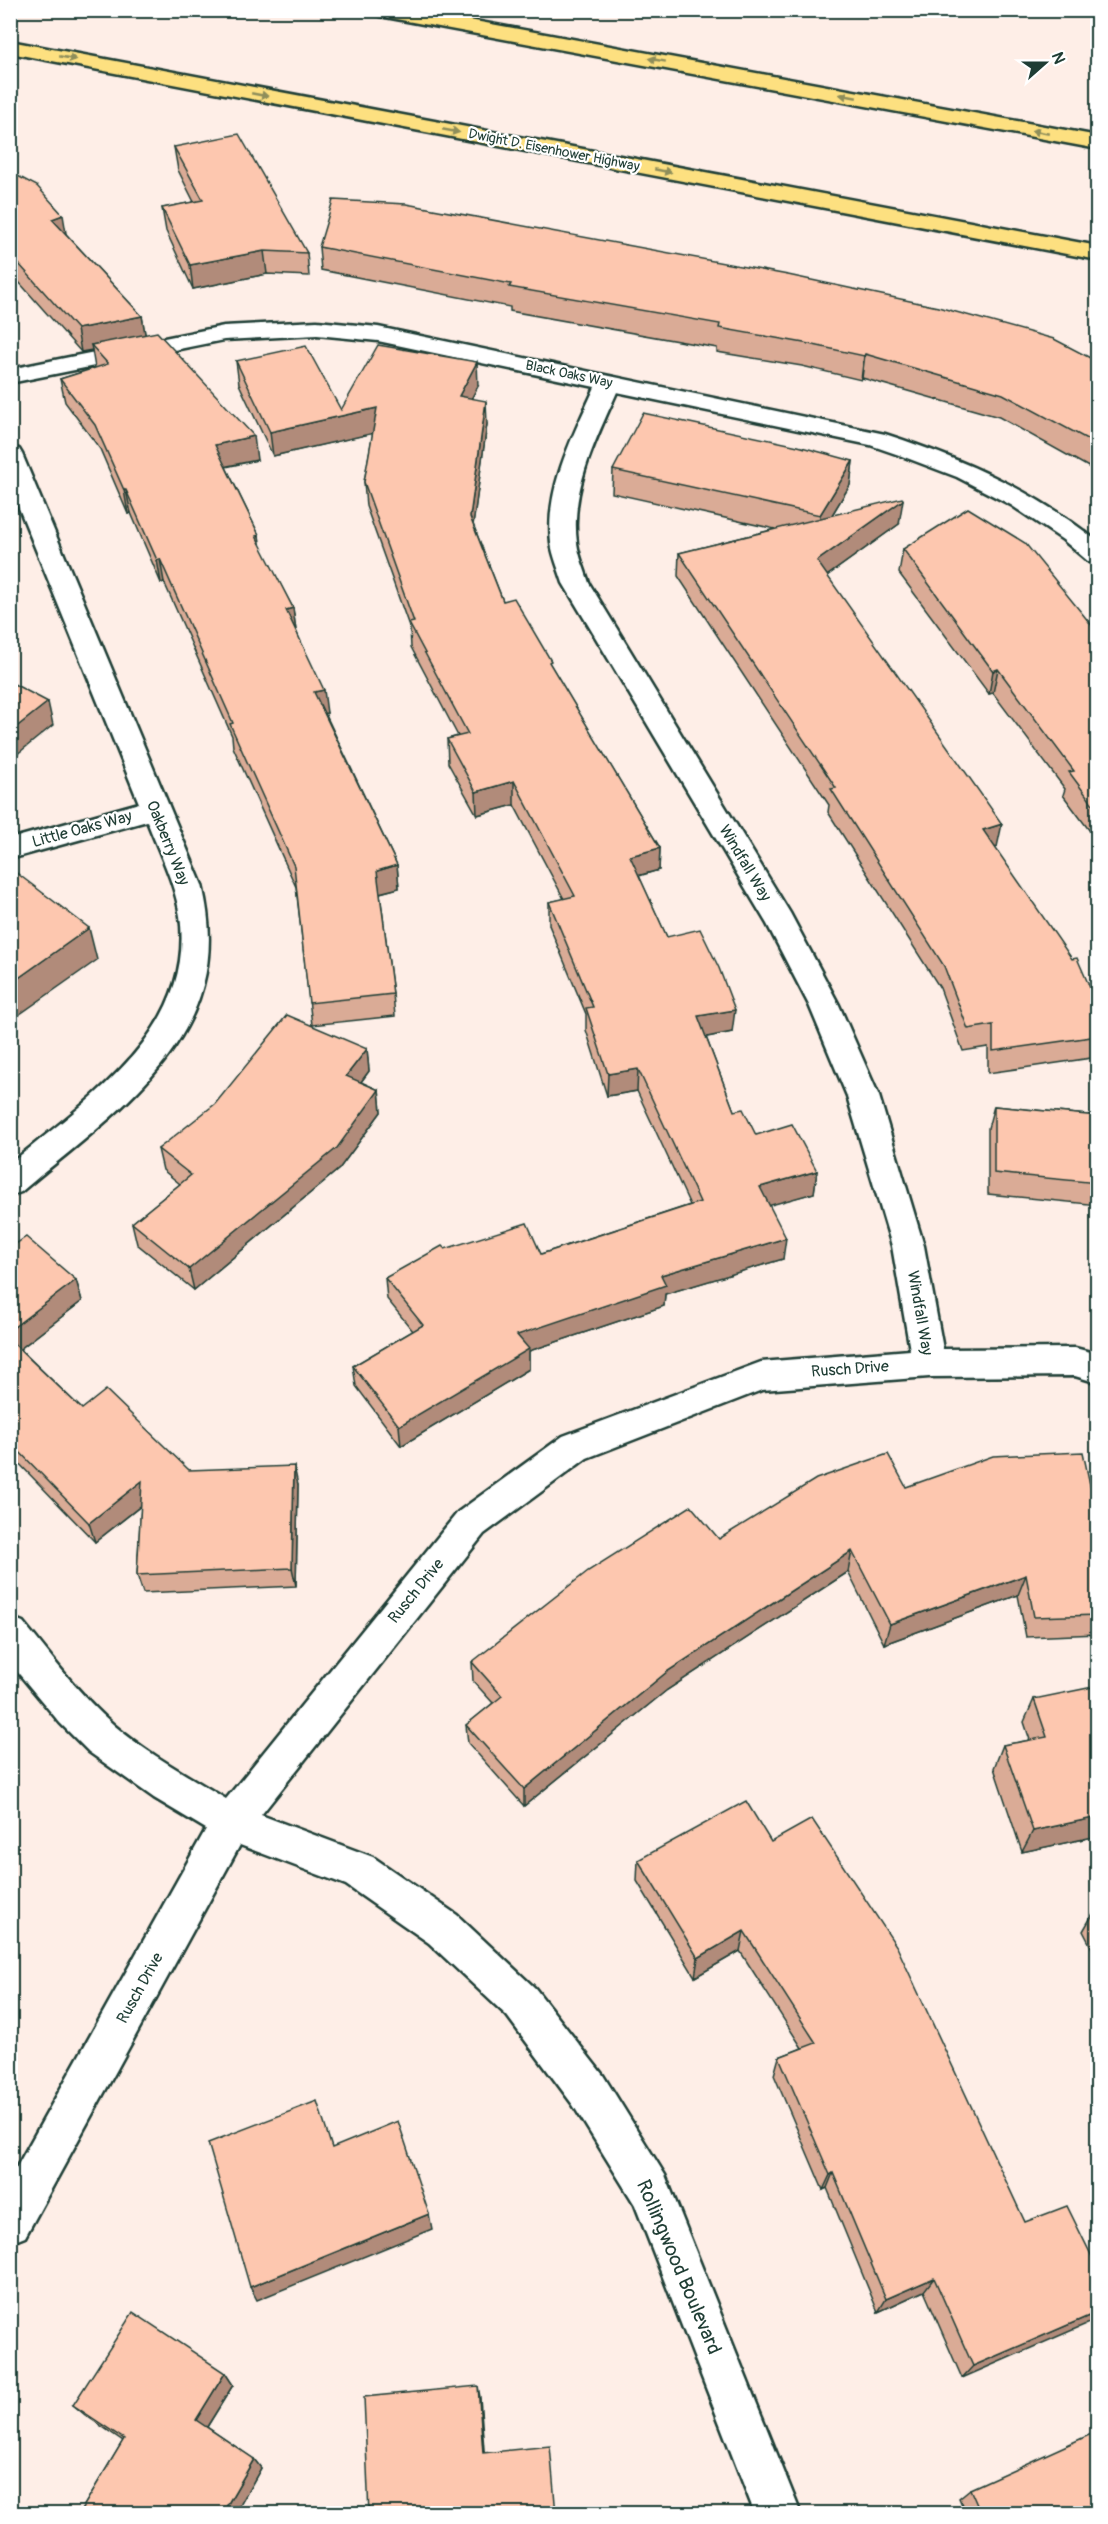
<svg xmlns="http://www.w3.org/2000/svg" width="1108" height="2524" font-family="Pangolin,sans-serif">
  <style>
    .lines { fill: none; stroke-linecap: round; stroke-linejoin: round }
    .minor-casing { stroke: #1f3d34; stroke-width: 5 }
    .highway-casing { stroke: #1f3d34; stroke-width: 5 }
    .minor { fill: #fff; fill-rule: evenodd }
    .highway { fill: #fde080; fill-rule: evenodd }
    .wall { fill: #daab96; stroke: #1f3d34; stroke-width: 1.5 }
    .shaded-wall { fill: #b18b7a; stroke: #1f3d34; stroke-width: 1.5 }
    .building { fill: #fdc7af; stroke: #1f3d34; stroke-width: 1.5 }
    .oneway { fill: #8e8e5a }
    .labels { text-anchor: middle; dominant-baseline: central; stroke-width: 4.5; stroke-linejoin: round; paint-order: stroke }
    .far-street-label { font-size: 14px; fill: #1f3d34; stroke: #fff }
    .street-label { font-size: 16px; fill: #1f3d34; stroke: #fff }
    .near-street-label { font-size: 20px; fill: #1f3d34; stroke: #fff }
  </style>
  <rect width="100%" height="100%" fill="#feeee7"/>
  <filter id="ink" filterUnits="userSpaceOnUse"><feTurbulence type="fractalNoise" baseFrequency=".0167" numOctaves="2"/><feDisplacementMap in="SourceGraphic" scale="12" xChannelSelector="R" yChannelSelector="G"/><feConvolveMatrix kernelMatrix="1 2 1 2 8 2 1 2 1" color-interpolation-filters="sRGB"/></filter>
  <g filter="url(#ink)">
    <g class="lines">
      <defs>
        <g id="minor">
          <path d="M317 321 378 327 885 434C962 459 1034 490 1098 542V564L1089 562 1063 540 1011 505 957 477 899 455 870 445 617 392C596 439 570 490 577 543 579 557 585 570 589 583L790 913 839 1005 879 1096 924 1246 943 1349 1075 1348 1098 1354V1383L1075 1376 929 1377 762 1390 587 1458 484 1534 261 1815 373 1857 457 1915 535 1988 603 2075 665 2175 801 2514H755L635 2205 573 2105 507 2016 429 1943 346 1885 240 1845 25 2237 10 2243V2179L206 1829 154 1798 89 1752 60 1723 10 1663V1617L23 1622C52 1657 80 1696 115 1726 148 1754 189 1776 226 1799L458 1512 563 1436 761 1362 910 1350 892 1246 847 1096 809 1005 767 924 563 583C559 570 553 556 551 543 545 488 573 436 595 387L378 341 317 335 224 340 10 383V369L224 326Z"/>
          <path d="M10 447 19 449 22 454 202 885C239 1035 120 1108 21 1192L10 1196V1164C87 1100 196 1031 180 916 175 883 159 852 147 821L10 859V839L139 803 10 486Z"/>
        </g>
        <g id="highway">
          <polygon points="370,10 415,10 1098,136 1098,149 380,16 373,14"/>
          <polygon points="10,41 1098,246 1098,260 10,53"/>
        </g>
      </defs>
      <use href="#minor" class="minor-casing"/>
      <use href="#highway" class="highway-casing"/>
      <use href="#minor" class="minor"/>
      <use href="#highway" class="highway"/>
    </g>
    <g class="wall">
      <polygon points="174,147 307,253 309,276 267,274 193,289 166,231 162,208 194,202 178,170"/>
      <polygon points="10,172 67,235 142,316 145,334 257,460 226,467 259,535 260,546 293,608 296,630 327,713 325,713 397,865 399,888 380,893 393,994 395,1016 312,1025 296,887 233,747 232,736 164,582 161,583 131,513 128,514 100,449 65,402 60,379 95,368 92,350 81,352 10,272"/>
      <polygon points="319,247 1098,362 1098,467 1094,470 999,417 862,378 861,380 802,366 717,352 717,348 510,311 510,307 321,270"/>
      <polygon points="236,361 341,410 478,386 471,398 487,424 473,524 503,601 551,666 660,848 659,870 639,876 667,937 732,1032 706,1037 734,1111 756,1135 817,1171 814,1193 769,1205 783,1259 665,1294 664,1306 529,1351 529,1369 401,1446 356,1386 353,1366 413,1331 387,1299 385,1278 445,1249 541,1254 690,1205 637,1091 607,1096 586,1030 586,1014 549,925 549,902 564,899 514,805 477,815 448,763 447,739 458,736 411,647 410,629 366,506 364,482 373,433 273,456 239,384"/>
      <polygon points="853,461 850,485 832,515 899,524 827,576 997,847 995,848 1098,1006 1098,1057 988,1073 988,1047 963,1051 940,988 828,812 829,805 678,576 679,553 775,529 612,493 613,470"/>
      <polygon points="903,549 1098,633 1098,842 1063,795 1065,789 993,693 989,694 899,573"/>
      <polygon points="367,1049 369,1071 361,1082 379,1090 381,1112 339,1169 194,1290 137,1244 132,1223 180,1184 163,1170 158,1149"/>
      <polygon points="994,1106 1098,1116 1098,1205 988,1194 988,1128"/>
      <polygon points="10,1248 76,1280 82,1301 20,1349 82,1409 189,1470 298,1485 296,1586 143,1593 137,1575 141,1506 95,1542 10,1454"/>
      <polygon points="906,1487 1098,1494 1098,1634 1026,1637 1018,1595 884,1644 848,1572 667,1690 524,1806 468,1743 466,1725 493,1703 473,1681 472,1662 719,1539"/>
      <polygon points="1034,1699 1098,1836 1022,1852 994,1768 1003,1745 1030,1740 1024,1722"/>
      <polygon points="771,1842 1025,2222 1098,2269 962,2378 924,2291 878,2312 827,2188 823,2190 774,2075 779,2057 802,2048 740,1951 695,1977 637,1881 638,1860"/>
      <polygon points="1098,1911 1098,1960 1083,1931 1094,1912"/>
      <polygon points="225,2373 233,2385 207,2427 254,2459 261,2468 235,2514 79,2514 123,2441 85,2415 73,2405"/>
      <polygon points="970,2489 1098,2514 966,2514 959,2498"/>
    </g>
    <g class="shaded-wall">
      <polygon points="63,215 67,239 52,219"/>
      <polygon points="264,251 267,274 193,289 190,265"/>
      <polygon points="142,316 146,339 91,345 92,350 81,352 77,329"/>
      <polygon points="865,354 862,378 861,380 864,356"/>
      <polygon points="477,362 478,386 460,420 459,396"/>
      <polygon points="486,401 487,424 471,540 470,517"/>
      <polygon points="377,408 379,432 273,456 270,432"/>
      <polygon points="254,436 257,460 218,468 215,445"/>
      <polygon points="1098,455 1098,467 1094,470"/>
      <polygon points="853,461 850,485 818,538 820,515"/>
      <polygon points="124,490 126,490 131,513 128,514"/>
      <polygon points="903,500 899,524 814,585 817,561"/>
      <polygon points="259,535 262,559 256,536"/>
      <polygon points="160,559 164,582 161,583 157,560"/>
      <polygon points="293,608 296,632 286,610"/>
      <polygon points="998,669 993,693 989,694 993,671"/>
      <polygon points="324,690 327,713 317,715 314,692"/>
      <polygon points="48,702 53,725 10,760 10,732"/>
      <polygon points="514,781 514,805 477,815 476,792"/>
      <polygon points="1002,824 997,847 978,853 983,830"/>
      <polygon points="660,848 659,870 630,878 630,856"/>
      <polygon points="397,865 399,888 379,893 377,871"/>
      <polygon points="89,928 97,960 10,1021 10,984"/>
      <polygon points="735,1010 732,1032 697,1039 698,1016"/>
      <polygon points="367,1049 369,1071 349,1098 346,1076"/>
      <polygon points="638,1069 637,1091 607,1096 608,1074"/>
      <polygon points="379,1090 381,1112 339,1169 194,1290 189,1269"/>
      <polygon points="817,1171 814,1193 757,1209 760,1187"/>
      <polygon points="786,1238 783,1259 665,1294 664,1306 529,1351 529,1369 401,1446 399,1426 517,1335 661,1275"/>
      <polygon points="76,1280 82,1301 12,1355 10,1350 10,1330"/>
      <polygon points="294,1466 298,1485 296,1586 292,1568"/>
      <polygon points="142,1481 148,1500 95,1542 89,1523"/>
      <polygon points="852,1551 848,1572 667,1690 524,1806 524,1789 668,1671"/>
      <polygon points="1026,1575 1018,1595 884,1644 890,1624"/>
      <polygon points="1098,1817 1098,1836 1022,1852 1033,1831"/>
      <polygon points="744,1931 740,1951 695,1977 698,1958"/>
      <polygon points="833,2173 827,2188 823,2190 830,2175"/>
      <polygon points="429,2214 432,2229 257,2300 250,2287"/>
      <polygon points="934,2278 924,2291 878,2312 886,2299"/>
      <polygon points="1098,2312 1098,2319 962,2378 973,2366"/>
      <polygon points="225,2373 233,2385 205,2430 196,2420"/>
      <polygon points="478,2386 480,2397 485,2462 483,2453"/>
      <polygon points="254,2459 261,2468 235,2514 222,2514"/>
    </g>
    <g class="building">
      <polygon points="239,134 307,253 264,251 190,265 162,208 203,200 174,147"/>
      <polygon points="10,172 37,186 63,215 52,219 142,316 77,329 10,254"/>
      <polygon points="333,200 406,204 788,275 938,307 1054,339 1098,362 1098,445 1003,394 865,354 864,356 804,343 719,328 720,324 509,287 511,284 319,247"/>
      <polygon points="157,332 254,436 215,445 259,535 256,536 293,608 286,610 324,690 314,692 397,865 377,871 393,994 309,1003 294,866 230,724 233,723 160,559 157,560 126,490 124,490 95,425 60,379 108,364 91,345"/>
      <polygon points="378,345 477,362 459,396 486,401 470,517 503,601 514,598 551,661 549,662 660,848 630,856 667,937 700,929 719,968 735,1010 698,1016 734,1111 743,1109 756,1135 792,1124 817,1171 760,1187 786,1238 661,1275 666,1285 517,1335 529,1349 399,1426 353,1366 423,1325 385,1278 442,1246 445,1249 527,1223 541,1254 700,1202 638,1069 608,1074 586,1008 593,1007 549,902 575,896 514,781 476,792 447,739 468,734 409,623 414,622 364,482 377,408 270,432 236,361 306,346 341,410"/>
      <polygon points="643,413 798,446 853,461 820,515 613,470"/>
      <polygon points="902,498 903,500 817,561 1002,824 983,830 1072,959 1077,958 1098,1006 1098,1036 993,1051 993,1025 968,1029 944,966 831,789 836,788 679,553"/>
      <polygon points="968,508 1025,543 1098,633 1098,811 1069,772 1074,771 998,669 993,671 903,549"/>
      <polygon points="10,682 48,702 10,732"/>
      <polygon points="10,868 89,928 10,984"/>
      <polygon points="287,1015 367,1049 346,1076 379,1090 337,1148 189,1269 132,1223 191,1175 158,1149 215,1104"/>
      <polygon points="994,1106 1098,1116 1098,1183 994,1173"/>
      <polygon points="26,1237 76,1280 10,1330 10,1248"/>
      <polygon points="10,1340 82,1409 106,1390 189,1470 294,1466 292,1568 137,1575 142,1481 89,1523 10,1442"/>
      <polygon points="1083,1452 1092,1494 1098,1494 1098,1615 1034,1617 1026,1575 890,1624 852,1551 668,1671 524,1789 466,1725 502,1696 472,1662 588,1571 691,1506 719,1539 816,1479 888,1454 906,1487 993,1456"/>
      <polygon points="1098,1686 1098,1817 1033,1831 1003,1745 1047,1737 1034,1699"/>
      <polygon points="746,1801 771,1842 812,1819 897,1947 1025,2222 1067,2206 1098,2269 1098,2312 973,2366 934,2278 886,2299 833,2173 830,2175 779,2057 816,2043 744,1931 698,1958 638,1860"/>
      <polygon points="1098,1911 1098,1920 1094,1912"/>
      <polygon points="317,2101 332,2148 398,2121 429,2214 250,2287 208,2143"/>
      <polygon points="133,2312 225,2373 196,2420 254,2459 222,2514 79,2514 124,2439 73,2405"/>
      <polygon points="478,2386 483,2453 550,2446 556,2514 369,2514 364,2397"/>
      <polygon points="1098,2431 1098,2514 981,2514 970,2489"/>
    </g>
    <defs><path id="oneway-solid" d="M-6-.8H1V-3.2L6.5 0L1 3.2V.8H-6Z" transform="scale(1.5)"/></defs>
    <g class="oneway">
      <use href="#oneway-solid" transform="translate(68 58) rotate(11)"/>
      <use href="#oneway-solid" transform="translate(657 60) rotate(-170)"/>
      <use href="#oneway-solid" transform="translate(260 95) rotate(11)"/>
      <use href="#oneway-solid" transform="translate(848 96) rotate(-169)"/>
      <use href="#oneway-solid" transform="translate(451 131) rotate(11)"/>
      <use href="#oneway-solid" transform="translate(1040 132) rotate(-169)"/>
      <use href="#oneway-solid" transform="translate(663 171) rotate(11)"/>
    </g>
  </g>
  <g class="labels">
    <g class="far-street-label">
      <text transform="translate(554 150) rotate(11)">Dwight D. Eisenhower Highway</text>
      <text transform="translate(569 374) rotate(12)">Black Oaks Way</text>
    </g>
    <g class="street-label">
      <text transform="translate(82 829) rotate(-15)">Little Oaks Way</text>
      <text transform="translate(168 843) rotate(68)">Oakberry Way</text>
      <text transform="translate(745 863) rotate(59)">Windfall Way</text>
      <text transform="translate(920 1313) rotate(80)">Windfall Way</text>
      <text transform="translate(850 1369) rotate(-4)">Rusch Drive</text>
      <text transform="translate(416 1591) rotate(-51)">Rusch Drive</text>
      <text transform="translate(140 1988) rotate(-61)">Rusch Drive</text>
    </g>
    <g class="near-street-label">
      <text transform="translate(679 2267) rotate(67)">Rollingwood Boulevard</text>
    </g>
  </g>
  <rect width="1108" height="2524" fill="none" stroke="#fff" stroke-width="36"/>
  <rect x="18" y="18" width="1072" height="2488" fill="none" stroke="#1f3d34" stroke-width="2" filter="url(#ink)"/>
  <g transform="translate(1045 63) rotate(69)" stroke="#ffffff" stroke-width="4.5" paint-order="stroke">
  <path d="M0-4.5L10 22L0 15L-10 22Z" fill="#1f3d34"/>
  <text y="-9" font-size="16" font-weight="bold" text-anchor="middle" fill="#1f3d34">N</text>
  </g>
</svg>
